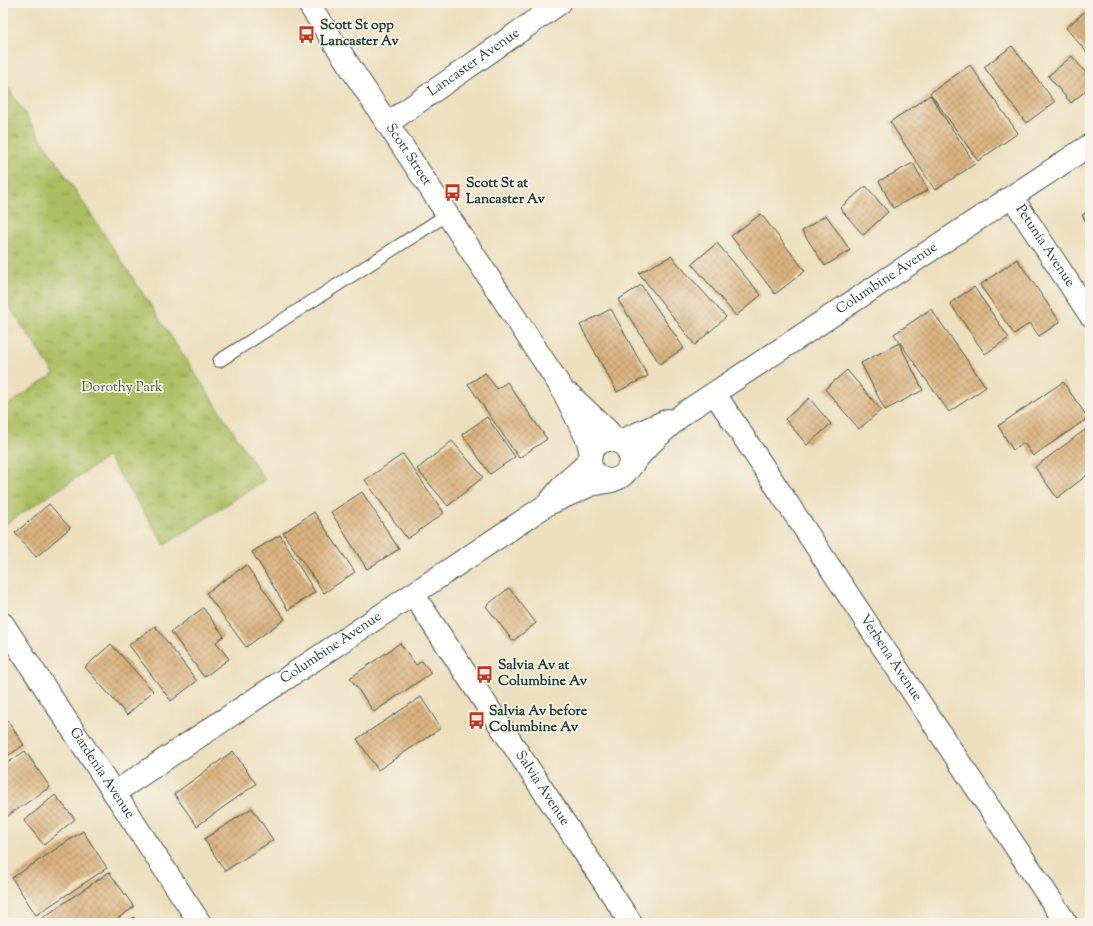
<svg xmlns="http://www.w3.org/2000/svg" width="1093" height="926" font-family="'Sorts Mill Goudy',serif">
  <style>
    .park { fill: url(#park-tufts); stroke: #657e4b }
    .building { fill: url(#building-cross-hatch) }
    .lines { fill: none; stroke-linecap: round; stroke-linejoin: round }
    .service-casing { stroke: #3e5549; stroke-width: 14 }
    .minor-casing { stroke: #3e5549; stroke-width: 24 }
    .tertiary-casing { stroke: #3e5549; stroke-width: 24 }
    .service { stroke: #fff; stroke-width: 12 }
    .minor { stroke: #fff; stroke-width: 22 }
    .tertiary { stroke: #fff; stroke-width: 22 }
    .labels { text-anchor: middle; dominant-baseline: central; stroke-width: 3.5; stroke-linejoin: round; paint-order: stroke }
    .poi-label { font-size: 14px; font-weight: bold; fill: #1f3d34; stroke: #f7f3e8; text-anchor: start }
    .street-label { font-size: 14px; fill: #1f3d34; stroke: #f7f3e8 }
    .park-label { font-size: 14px; fill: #425d40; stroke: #f7f3e8 }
  </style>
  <defs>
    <pattern id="park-tufts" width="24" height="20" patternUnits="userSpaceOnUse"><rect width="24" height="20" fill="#abbe62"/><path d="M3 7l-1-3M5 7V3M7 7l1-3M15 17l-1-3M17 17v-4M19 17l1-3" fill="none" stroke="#8b9c52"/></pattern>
    <pattern id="building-cross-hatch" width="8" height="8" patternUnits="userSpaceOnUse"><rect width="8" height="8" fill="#dbb37f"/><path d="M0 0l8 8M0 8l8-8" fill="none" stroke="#b19369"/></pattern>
  </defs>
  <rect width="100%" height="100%" fill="#f7f3e8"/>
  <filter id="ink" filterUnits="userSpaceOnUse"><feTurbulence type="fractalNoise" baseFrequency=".025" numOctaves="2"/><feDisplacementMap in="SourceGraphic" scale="8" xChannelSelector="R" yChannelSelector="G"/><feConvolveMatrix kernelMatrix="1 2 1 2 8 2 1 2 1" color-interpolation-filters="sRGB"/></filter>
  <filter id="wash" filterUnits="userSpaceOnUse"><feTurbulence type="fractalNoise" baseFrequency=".012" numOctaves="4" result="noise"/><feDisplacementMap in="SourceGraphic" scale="16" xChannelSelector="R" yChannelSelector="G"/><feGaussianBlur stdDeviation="0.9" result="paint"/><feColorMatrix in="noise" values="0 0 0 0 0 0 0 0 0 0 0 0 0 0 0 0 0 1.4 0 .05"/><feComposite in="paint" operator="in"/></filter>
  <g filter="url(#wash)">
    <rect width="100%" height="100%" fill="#eddfbe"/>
    <polygon class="park" points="3,80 265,480 165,545 108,457 3,526 3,408 54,374 3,297"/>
    <g id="blocks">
      <g class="building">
        <polygon points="1090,7 1090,56 1066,28"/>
        <polygon points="1012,46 1055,102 1026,123 984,67"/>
        <polygon points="1072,56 1090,78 1090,87 1071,103 1048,76"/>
        <polygon points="970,65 1018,133 978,161 930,93"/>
        <polygon points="930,95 975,164 935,190 890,122"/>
        <polygon points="913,163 928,190 893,208 879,181"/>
        <polygon points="866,186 888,212 863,235 840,208"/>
        <polygon points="1090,210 1090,228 1082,215"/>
        <polygon points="761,214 805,271 775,294 731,236"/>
        <polygon points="826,215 850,250 825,266 802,231"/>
        <polygon points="717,243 761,295 736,316 692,264"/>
        <polygon points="671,256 726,317 695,345 639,273"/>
        <polygon points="1017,259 1060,322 1039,336 1030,323 1014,334 980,285"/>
        <polygon points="641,285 684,348 660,364 618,300"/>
        <polygon points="974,287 1009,338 985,354 950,303"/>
        <polygon points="611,309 648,376 617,392 580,325"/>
        <polygon points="931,309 986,387 949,412 894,334"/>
        <polygon points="899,343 923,390 885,410 861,363"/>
        <polygon points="847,370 881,410 859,429 825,389"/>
        <polygon points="485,373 497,389 507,382 547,439 519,458 468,384"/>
        <polygon points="1063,382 1088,418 1033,456 1024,443 1013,450 998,426"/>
        <polygon points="809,398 831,424 807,445 785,419"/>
        <polygon points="487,417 515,457 490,474 462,434"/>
        <polygon points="1090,426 1090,473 1057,498 1035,467"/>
        <polygon points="452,441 483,477 448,506 417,469"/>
        <polygon points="403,454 444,513 407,539 365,480"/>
        <polygon points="362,492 399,549 367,569 331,512"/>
        <polygon points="49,504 70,528 36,557 15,533"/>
        <polygon points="314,512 355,572 324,593 283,533"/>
        <polygon points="280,535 315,592 288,610 252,552"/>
        <polygon points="246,565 285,619 246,647 206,593"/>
        <polygon points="509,588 536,623 513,641 486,606"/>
        <polygon points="203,608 224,636 216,642 229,659 204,677 171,632"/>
        <polygon points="155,626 197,681 171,701 129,645"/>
        <polygon points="400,643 416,665 422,661 431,673 374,712 350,678"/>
        <polygon points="111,644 153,691 127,715 85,667"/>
        <polygon points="421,697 441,728 378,770 357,739"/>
        <polygon points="3,714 24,745 3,759"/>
        <polygon points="25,751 50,787 3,819 3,766"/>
        <polygon points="233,751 256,784 197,826 174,794"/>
        <polygon points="55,795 75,819 44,845 24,821"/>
        <polygon points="252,808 273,840 225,871 204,839"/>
        <polygon points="83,831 107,868 36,915 12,878"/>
        <polygon points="109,872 134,907 111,923 35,923"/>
        <polygon points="134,917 138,923 126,923"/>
      </g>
    </g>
  </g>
  <g filter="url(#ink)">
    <use href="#blocks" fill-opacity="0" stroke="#3e5549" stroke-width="1"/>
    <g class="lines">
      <defs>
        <polyline id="service" points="219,361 448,214"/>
        <g id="minor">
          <path id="s1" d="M388 123 560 3"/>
          <path id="s2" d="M1012 197 1090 315"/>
          <path id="s3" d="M715 394 1066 923"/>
          <polyline points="618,442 668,420"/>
          <path id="s4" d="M629 469C645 447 664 431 684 413L1090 145"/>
          <path id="s5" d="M3 624 200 923"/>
          <path id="s6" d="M114 793 413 594"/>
        </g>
        <g id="tertiary">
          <path id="s7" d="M308 3 561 387 588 441 591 455"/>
          <polyline points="570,395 608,431 616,441"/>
          <circle cx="610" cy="460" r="20"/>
          <path id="s8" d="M612 481 591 485 548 504 413 594 631 923"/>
          <polyline points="551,500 565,483 581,469 590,459"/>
        </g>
      </defs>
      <use href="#service" class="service-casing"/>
      <use href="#minor" class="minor-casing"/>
      <use href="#tertiary" class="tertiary-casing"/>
      <use href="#service" class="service"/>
      <use href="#minor" class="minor"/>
      <use href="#tertiary" class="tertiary"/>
    </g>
  </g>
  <defs>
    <symbol id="bus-bare" viewBox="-9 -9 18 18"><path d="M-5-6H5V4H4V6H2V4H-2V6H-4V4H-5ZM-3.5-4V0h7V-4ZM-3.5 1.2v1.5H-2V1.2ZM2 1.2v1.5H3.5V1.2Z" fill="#c8321e" stroke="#f7f3e8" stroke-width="2.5" paint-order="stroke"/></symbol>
  </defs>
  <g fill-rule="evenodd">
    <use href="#bus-bare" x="294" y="22" width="25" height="25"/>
    <use href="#bus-bare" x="440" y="180" width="25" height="25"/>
    <use href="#bus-bare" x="472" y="662" width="25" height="25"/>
    <use href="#bus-bare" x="464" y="708" width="25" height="25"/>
  </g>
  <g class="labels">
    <g class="poi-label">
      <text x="320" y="26">Scott St opp<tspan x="320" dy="16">Lancaster Av</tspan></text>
      <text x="466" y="184">Scott St at<tspan x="466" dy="16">Lancaster Av</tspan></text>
      <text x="498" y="666">Salvia Av at<tspan x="498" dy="16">Columbine Av</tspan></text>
      <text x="489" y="712">Salvia Av before<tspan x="489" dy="16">Columbine Av</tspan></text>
    </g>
    <g class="street-label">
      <text stroke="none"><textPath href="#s1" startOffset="105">Lancaster Avenue</textPath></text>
      <text stroke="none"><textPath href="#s7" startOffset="182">Scott Street</textPath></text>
      <text stroke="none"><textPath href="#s2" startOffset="59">Petunia Avenue</textPath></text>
      <text stroke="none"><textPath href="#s4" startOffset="322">Columbine Avenue</textPath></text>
      <text stroke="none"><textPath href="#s6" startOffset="261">Columbine Avenue</textPath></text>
      <text stroke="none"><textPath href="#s3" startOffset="317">Verbena Avenue</textPath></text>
      <text stroke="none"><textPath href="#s5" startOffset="179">Gardenia Avenue</textPath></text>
      <text stroke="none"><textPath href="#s8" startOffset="464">Salvia Avenue</textPath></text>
    </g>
    <g class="park-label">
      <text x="122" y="388">Dorothy Park</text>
    </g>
  </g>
  <rect width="1093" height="926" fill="none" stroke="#f7f3e8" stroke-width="16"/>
</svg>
